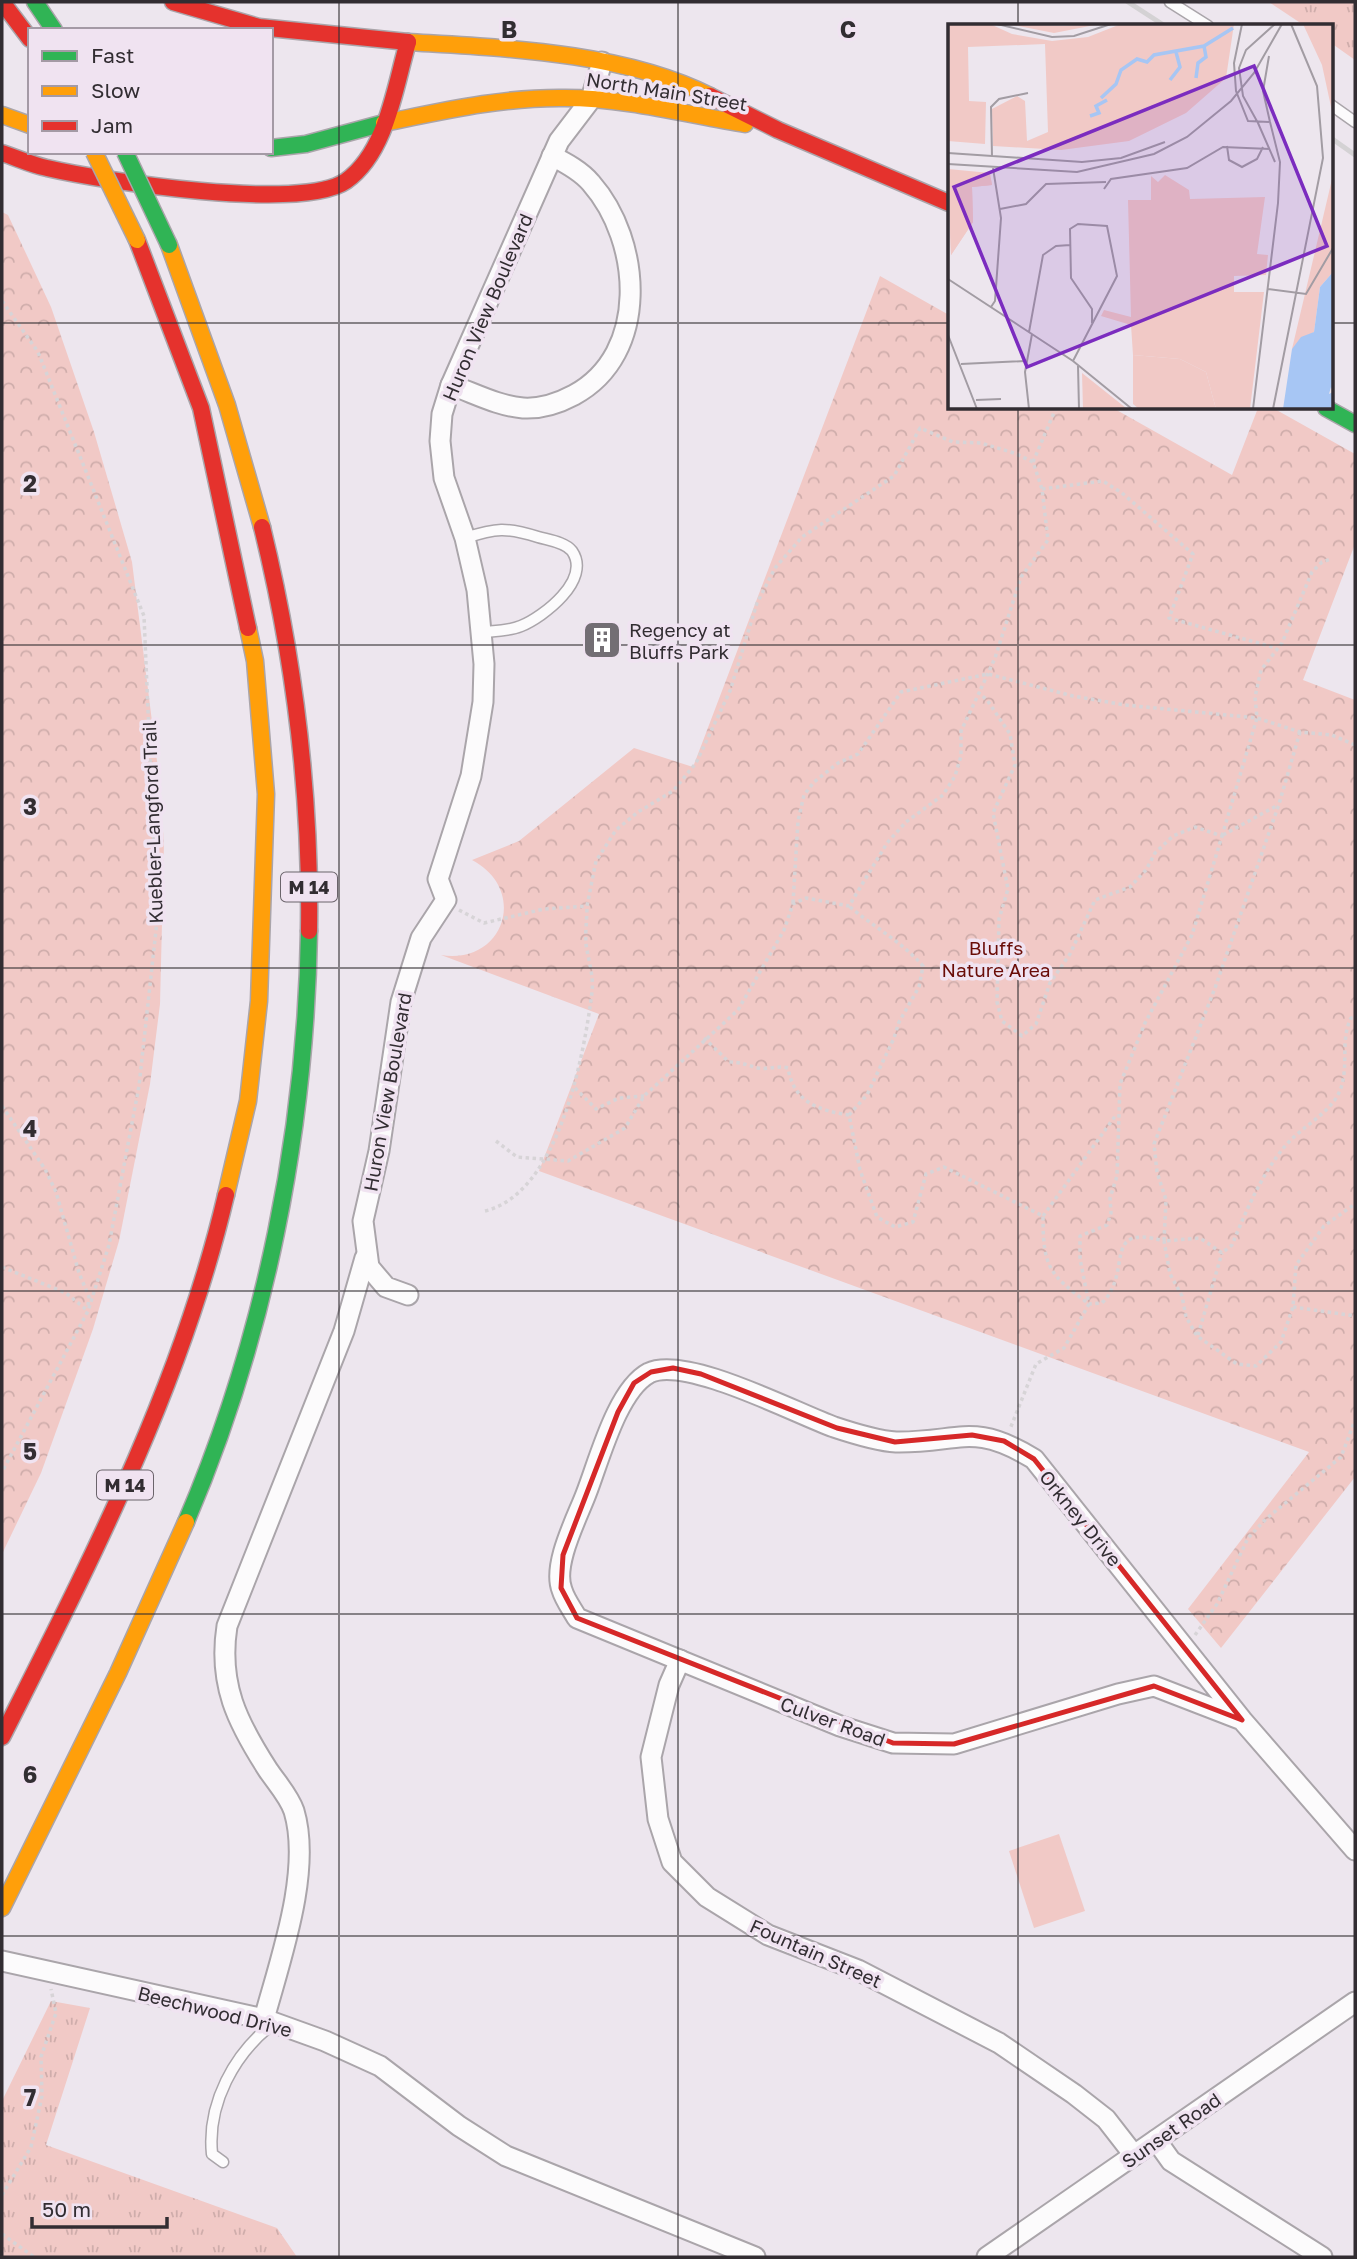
<svg xmlns="http://www.w3.org/2000/svg" width="1357" height="2259" font-family="'Golos Text',sans-serif">
  <style>
    .green { fill: #f1c9c6 }
    .forest { fill: url(#forest-crowns) }
    .park { fill: url(#park-tufts) }
    .lines { fill: none; stroke-linecap: round; stroke-linejoin: round }
    .lane-casing { stroke: #aaa5aa; stroke-width: 13 }
    .street-casing { stroke: #aaa5aa; stroke-width: 23 }
    .fast-casing { stroke: #aaa5aa; stroke-width: 19 }
    .slow-casing { stroke: #aaa5aa; stroke-width: 19 }
    .jam-casing { stroke: #aaa5aa; stroke-width: 19 }
    .path { stroke: #d7d4d7; stroke-width: 3.5; stroke-dasharray: 3.5 3.5; stroke-linecap: butt }
    .lane { stroke: #fcfbfc; stroke-width: 10 }
    .street { stroke: #fcfbfc; stroke-width: 19 }
    .fast { stroke: #30b455; stroke-width: 16 }
    .slow { stroke: #ff9f0a; stroke-width: 16 }
    .jam { stroke: #e5322d; stroke-width: 16 }
    .rail { stroke: #d4d2d4; stroke-width: 5 }
    .fast-bridge-casing { stroke: #aaa5aa; stroke-width: 19; stroke-linecap: butt }
    .slow-bridge-casing { stroke: #aaa5aa; stroke-width: 19; stroke-linecap: butt }
    .fast-bridge { stroke: #30b455; stroke-width: 16 }
    .slow-bridge { stroke: #ff9f0a; stroke-width: 16 }
    .marked { fill: none; stroke: #d62828; stroke-width: 5; stroke-linejoin: round }
    .grid { fill: none; stroke: #322d32; stroke-width: 2; stroke-opacity: 0.55 }
    .labels { text-anchor: middle; dominant-baseline: central; stroke-width: 7; stroke-linejoin: round; paint-order: stroke }
    .shield { fill: #f0e3f1; stroke: #6b646b; stroke-width: 2 }
    .shield-label { font-size: 18px; font-weight: bold; fill: #322d32 }
    .street-label { font-size: 19px; fill: #322d32; stroke: #f0e3f1 }
    .poi-label { font-size: 19px; fill: #322d32; stroke: #f0e3f1; text-anchor: start }
    .park-label { font-size: 19px; fill: #690c07; stroke: #f0e3f1 }
    .inset-river { fill: none; stroke: #a7c6f4; stroke-width: 3.5 }
    .inset-road { fill: none; stroke: #a29ca3; stroke-width: 2 }
    .view { fill: #7b2cbf; fill-opacity: 0.15; stroke: #7b2cbf; stroke-width: 3.5 }
    .inset-edge { fill: none; stroke: #322d32; stroke-width: 3.5 }
    .grid-label { font-size: 23px; text-anchor: middle; font-weight: bold; fill: #322d32; stroke: #f0e3f1; stroke-width: 7; stroke-linejoin: round; paint-order: stroke }
  </style>
  <defs>
    <pattern id="forest-crowns" width="20" height="18" patternUnits="userSpaceOnUse" patternTransform="scale(1.75)"><rect width="20" height="18" fill="#f1c9c6"/><path d="M2 6a3 3 0 1 1 6 0M12 15a3 3 0 1 1 6 0" fill="none" stroke="#cfadab"/></pattern>
    <pattern id="park-tufts" width="24" height="20" patternUnits="userSpaceOnUse" patternTransform="scale(1.75)"><rect width="24" height="20" fill="#f1c9c6"/><path d="M3 7l-1-3M5 7V3M7 7l1-3M15 17l-1-3M17 17v-4M19 17l1-3" fill="none" stroke="#cfadab"/></pattern>
  </defs>
  <rect width="100%" height="100%" fill="#ede6ee"/>
  <polygon class="green" points="1059,1834 1085,1911 1034,1928 1009,1851"/>
  <g class="forest">
    <polygon points="2,212 8,215 51,307 94,432 132,562 158,769 164,843 160,1004 150,1084 119,1241 93,1329 41,1473 2,1554"/>
    <path d="M880 276 949 315V408H1113L1232 475 1258 408H1273L1355 454V544L1303 680 1355 700V1477L1221 1648 1188 1609 1309 1452 539 1171 599 1014 441 955C504 965 529 890 472 860L519 841 634 748 693 767Z"/>
  </g>
  <g class="park">
    <polygon points="1269,2 1355,2 1355,60 1331,43 1331,26 1305,26"/>
    <polygon points="51,2001 90,2008 46,2145 277,2228 297,2257 2,2257 2,2101"/>
  </g>
  <g class="lines">
    <defs>
      <g id="lane">
        <polyline points="1170,2 1208,26"/>
        <polyline points="1331,105 1355,122"/>
        <path d="M465 538C496 528 506 527 538 537 548 540 565 542 572 551 592 580 543 617 521 626 509 631 496 631 484 632"/>
        <path d="M223 2162 212 2154C207 2104 234 2053 274 2023"/>
      </g>
      <g id="street">
        <path d="M451 385C474 393 498 406 523 408 540 409 559 403 574 395 650 354 642 241 591 183 581 171 566 163 552 156"/>
        <polyline points="408,1295 386,1287 369,1267 363,1221 379,1151 401,1002 421,938 446,900 438,879 471,776 483,702 484,664 477,590 465,538 444,478 440,441 442,414 451,385 559,141 591,99 602,62"/>
        <polyline points="680,1660 669,1685 651,1757 658,1819 672,1862 707,1897 768,1935 858,1970 999,2043 1074,2094 1106,2119 1134,2155"/>
        <path d="M1242 1720 1154 1686 1118 1694 954 1744 893 1743 840 1726 577 1618C572 1609 565 1600 562 1590 552 1565 577 1518 586 1494 599 1461 617 1390 649 1373 685 1355 795 1413 834 1427 852 1433 878 1441 896 1442 960 1443 972 1421 1034 1459L1242 1720 1355 1850"/>
        <polyline points="2,1961 264,2019 325,2041 380,2066 459,2126 506,2156 755,2257"/>
        <path d="M264 2019C280 1960 312 1871 294 1811 289 1796 276 1782 268 1770 237 1722 218 1684 227 1626L344 1331 365 1258"/>
        <polyline points="1156,2140 1171,2161 1322,2257"/>
        <polyline points="987,2257 1355,2002"/>
      </g>
      <g id="fast">
        <polyline points="35,2 54,30"/>
        <polyline points="271,148 306,144 384,123"/>
        <polyline points="1326,408 1355,424"/>
        <path d="M186 1522C265 1338 306 1132 309 931"/>
      </g>
      <g id="slow">
        <path d="M408 42C505 48 623 52 710 96"/>
        <polyline points="2,115 30,125"/>
        <path d="M384 123C443 111 503 97 565 98 625 98 685 114 745 124"/>
        <polyline points="169,245 227,405 262,527"/>
        <polyline points="226,1195 248,1101 259,1001 266,794 255,661 248,628"/>
        <polyline points="2,1908 118,1673 186,1522"/>
      </g>
      <g id="jam">
        <polyline points="2,2 30,39"/>
        <polyline points="173,2 259,27 408,42"/>
        <polyline points="710,96 778,130 949,203"/>
        <path d="M2 153C17 158 32 165 47 168 103 181 302 212 346 181 387 152 395 86 408 42"/>
        <polyline points="137,240 201,408 248,628"/>
        <path d="M262 527C295 661 311 794 309 931"/>
        <path d="M2 1737C90 1562 181 1387 226 1195"/>
      </g>
    </defs>
    <use href="#lane" class="lane-casing"/>
    <use href="#street" class="street-casing"/>
    <use href="#fast" class="fast-casing"/>
    <use href="#slow" class="slow-casing"/>
    <use href="#jam" class="jam-casing"/>
    <g class="path">
      <polyline points="2,301 38,352 144,616 157,921 139,1086 109,1245 88,1311 2,1472"/>
      <polyline points="1033,462 1056,408"/>
      <polyline points="1042,489 1103,481 1122,493 1193,554 1169,618 1276,648"/>
      <path d="M1300 732 1279 804 1215 988 1154 1144 1157 1172 1166 1200 1164 1241 1200 1238 1222 1253 1232 1245C1246 1211 1262 1173 1286 1145 1300 1129 1321 1118 1334 1101 1353 1076 1338 1044 1351 1018H1355"/>
      <polyline points="1223,835 1278,805"/>
      <polyline points="1222,836 1257,718 1255,697 1261,670 1282,643 1312,572 1322,562 1331,559"/>
      <polyline points="793,903 798,821 804,795 814,782 838,763 858,754 901,692 988,674 1073,696 1125,705 1257,718 1300,732 1332,735 1355,745"/>
      <polyline points="459,910 484,923 544,909 587,906 596,861 616,830 638,812 673,791 696,763 730,691 757,603 775,568 802,537 894,476 920,428 953,442 981,443 1014,453 1033,462 1042,489 1048,540 1021,577 995,658 979,693"/>
      <path d="M704 1038 729 1062C741 1062 747 1065 758 1068 768 1070 778 1065 788 1068 794 1102 817 1110 849 1115L860 1170 877 1217 895 1227 913 1222 926 1174 944 1167 1043 1216C1043 1268 1049 1274 1089 1304L1064 1348 1036 1364 1010 1429"/>
      <polyline points="575,1088 596,1109 619,1098 644,1096"/>
      <polyline points="2,1106 45,1169 56,1192 79,1273 89,1297 88,1306"/>
      <path d="M849 1115 867 1095 894 1038 899 1022 919 987 923 966C902 942 874 927 850 907"/>
      <path d="M496 1141 517 1157 568 1161 625 1128 644 1096 738 1010 784 930 793 904 806 898 849 906 887 843 906 822 943 795 955 776 961 756V731L979 693 987 700 1010 734 1015 765 993 813 1008 889 999 919 997 1002 1002 1021 1022 1036 1036 1024 1050 983 1070 954 1095 900 1130 887 1146 870 1155 853 1173 836 1195 827 1222 836 1192 935 1145 1023 1120 1084 1117 1176 1110 1198 1111 1213 1107 1225 1080 1236V1259L1089 1304 1102 1303C1134 1271 1100 1223 1164 1241L1170 1274 1182 1296 1186 1317 1197 1336 1237 1364 1256 1366 1281 1342 1293 1307 1296 1265 1324 1226 1355 1204"/>
      <path d="M485 1211C559 1193 584 1056 592 992 594 976 588 959 586 944 585 932 587 919 587 906"/>
      <polyline points="1043,1216 1116,1115"/>
      <polyline points="2,1267 66,1293 88,1311"/>
      <polyline points="1293,1307 1355,1316"/>
      <polyline points="1198,1335 1222,1253"/>
      <polyline points="1195,1635 1217,1604 1248,1538 1266,1519 1341,1457 1355,1420"/>
      <polyline points="2,2195 31,2147 42,2096 41,2057 56,2013 51,1989"/>
      <polyline points="2,2234 34,2257"/>
    </g>
    <use href="#lane" class="lane"/>
    <use href="#street" class="street"/>
    <use href="#fast" class="fast"/>
    <use href="#slow" class="slow"/>
    <use href="#jam" class="jam"/>
    <g class="rail">
      <polyline points="1128,2 1165,26"/>
      <polyline points="1331,138 1355,155"/>
    </g>
    <defs>
      <polyline id="fast-bridge" points="125,152 169,245"/>
      <polyline id="slow-bridge" points="94,152 137,240"/>
    </defs>
    <use href="#fast-bridge" class="fast-bridge-casing"/>
    <use href="#slow-bridge" class="slow-bridge-casing"/>
    <use href="#fast-bridge" class="fast-bridge"/>
    <use href="#slow-bridge" class="slow-bridge"/>
  </g>
  <path class="marked" d="M673 1368 701 1374 837 1428 895 1442 972 1435 1004 1441 1034 1459 1242 1720 1154 1686 954 1744 893 1743 577 1618 561 1588 563 1555 618 1412 634 1383 651 1372Z"/>
  <path class="grid" d="M339 2V2257M678 2V2257M1018 2V26M2 323H949M1331 323H1355M1018 408V2257M2 645H1355M2 968H1355M2 1291H1355M2 1614H1355M2 1936H1355"/>
  <defs>
    <symbol id="building-square" viewBox="-11 -11 22 22"><rect x="-9" y="-9" width="18" height="18" rx="4" fill="#736e74" stroke="#f0e3f1"/><path d="M-4-6H4V6H1V3H-1V6H-4ZM-2.5-4.3h1.7v1.8h-1.7ZM.8-4.3h1.7v1.8H.8ZM-2.5-1h1.7V.8h-1.7ZM.8-1h1.7V.8H.8Z" fill="#fff"/></symbol>
  </defs>
  <g fill-rule="evenodd">
    <use href="#building-square" x="580" y="618" width="44" height="44"/>
  </g>
  <g class="labels">
    <g class="shield">
      <rect x="281" y="872.5" width="56" height="29" rx="5"/>
      <rect x="97" y="1470.5" width="56" height="29" rx="5"/>
    </g>
    <g class="shield-label">
      <text x="309" y="887">M 14</text>
      <text x="125" y="1485">M 14</text>
    </g>
    <g class="street-label">
      <text transform="translate(667 91) rotate(9)">North Main Street</text>
      <text transform="translate(487 307) rotate(-67)">Huron View Boulevard</text>
      <text transform="translate(152 822) rotate(-92)">Kuebler-Langford Trail</text>
      <text transform="translate(387 1092) rotate(-80)">Huron View Boulevard</text>
      <text transform="translate(1081 1518) rotate(51)">Orkney Drive</text>
      <text transform="translate(833 1721) rotate(20)">Culver Road</text>
      <text transform="translate(816 1953) rotate(24)">Fountain Street</text>
      <text transform="translate(215 2011) rotate(14)">Beechwood Drive</text>
      <text transform="translate(1171 2130) rotate(-35)">Sunset Road</text>
    </g>
    <g class="poi-label">
      <text x="629" y="629">Regency at<tspan x="629" dy="22">Bluffs Park</tspan></text>
    </g>
    <g class="park-label">
      <text x="996" y="947">Bluffs<tspan x="996" dy="22">Nature Area</tspan></text>
    </g>
  </g>
  <g transform="translate(948 24)">
    <rect width="385" height="385" fill="#ede6ee"/>
    <path d="M0 0H42L64 10 104 17 140 13 173 0H286L278 54 238 89 181 117 113 126 45 122 44 85 69 72 77 77 79 117 100 108 97 20 20 23 21 77 38 78 37 120 0 117ZM0 145 42 149 44 161 24 163 25 198 3 231ZM217 151 241 166 242 175 317 173 309 230 320 231 318 251 286 252V268H316L302 385H268L258 348 232 335 185 331 183 301 153 292 156 286 183 293 180 176H203V152L210 158Z" fill="#f1c9c6"/>
    <path d="M185 331 232 335 258 348 268 385H191L185 380Z" fill="#f1c9c6"/>
    <path d="M60 0 116 2 152 0 106 9ZM355 0H385V92L374 41ZM385 151V248L372 263 366 308 344 325ZM0 153 43 156 44 161 24 163 25 198 3 231ZM134 349 178 384V385H135Z" fill="#f1c9c6"/>
    <path d="M385 248V368L383 363 381 370 385 368V385H335L344 325 353 313 366 308 372 263Z" fill="#a7c6f4"/>
    <path class="inset-river" d="M248 54 250 39 258 33 256 22M222 56 232 43 228 28M153 74 168 60 173 46 189 35 199 38 206 31 256 22 285 4M142 92 151 89 148 82 159 76"/>
    <path class="inset-road" d="M49 0 104 13 126 12 163 0M294 0 286 39 288 67 300 97 321 98M321 32 315 67 322 98M310 99 327 138M310 99 295 72 291 44 298 26 327 0M279 122 281 136 294 143 309 135 315 123M0 129 134 138 173 134 217 118M44 132 43 83 51 75 80 69M0 140 129 148 206 130 239 113 283 77 306 49 334 0M156 165 163 155 239 144 275 123 322 125M52 185 78 180 98 160 158 158M0 255 125 337 184 385M320 265 358 270 385 224M43 283 47 277 53 194 45 144M81 308 95 231 108 222 122 221M0 311 29 385M125 337 169 252 159 202 130 200 122 205 123 254 144 285V299M13 340 77 337M130 342 131 385M28 376 53 375M81 385 77 348 84 310M305 385 330 179 332 138 322 98M325 385 375 134 369 62 343 0"/>
    <path class="view" d="M306 42 379 222 79 343 6 163Z"/>
    <rect width="385" height="385" class="inset-edge"/>
  </g>
  <g class="grid-label">
    <text x="509" y="38">B</text>
    <text x="848" y="38">C</text>
    <text x="30" y="492">2</text>
    <text x="30" y="815">3</text>
    <text x="30" y="1137">4</text>
    <text x="30" y="1460">5</text>
    <text x="30" y="1783">6</text>
    <text x="30" y="2106">7</text>
  </g>
  <rect width="1357" height="2259" fill="none" stroke="#322d32" stroke-width="7"/>
  <rect x="28" y="28" width="245" height="126" fill="#f0e3f1" stroke="#a49aa5" stroke-width="2"/>
  <rect x="42" y="51" width="35" height="10" fill="#30b455" stroke="#a49aa5" stroke-width="2"/>
  <text x="91" y="63" font-size="21" fill="#322d32">Fast</text>
  <rect x="42" y="86" width="35" height="10" fill="#ff9f0a" stroke="#a49aa5" stroke-width="2"/>
  <text x="91" y="98" font-size="21" fill="#322d32">Slow</text>
  <rect x="42" y="121" width="35" height="10" fill="#e5322d" stroke="#a49aa5" stroke-width="2"/>
  <text x="91" y="133" font-size="21" fill="#322d32">Jam</text>
  <path d="M32 2217v10h135v-10" fill="none" stroke="#322d32" stroke-width="3.5"/>
  <text x="42" y="2217" font-size="21" fill="#322d32" stroke="#f0e3f1" stroke-width="5" paint-order="stroke">50 m</text>
</svg>
